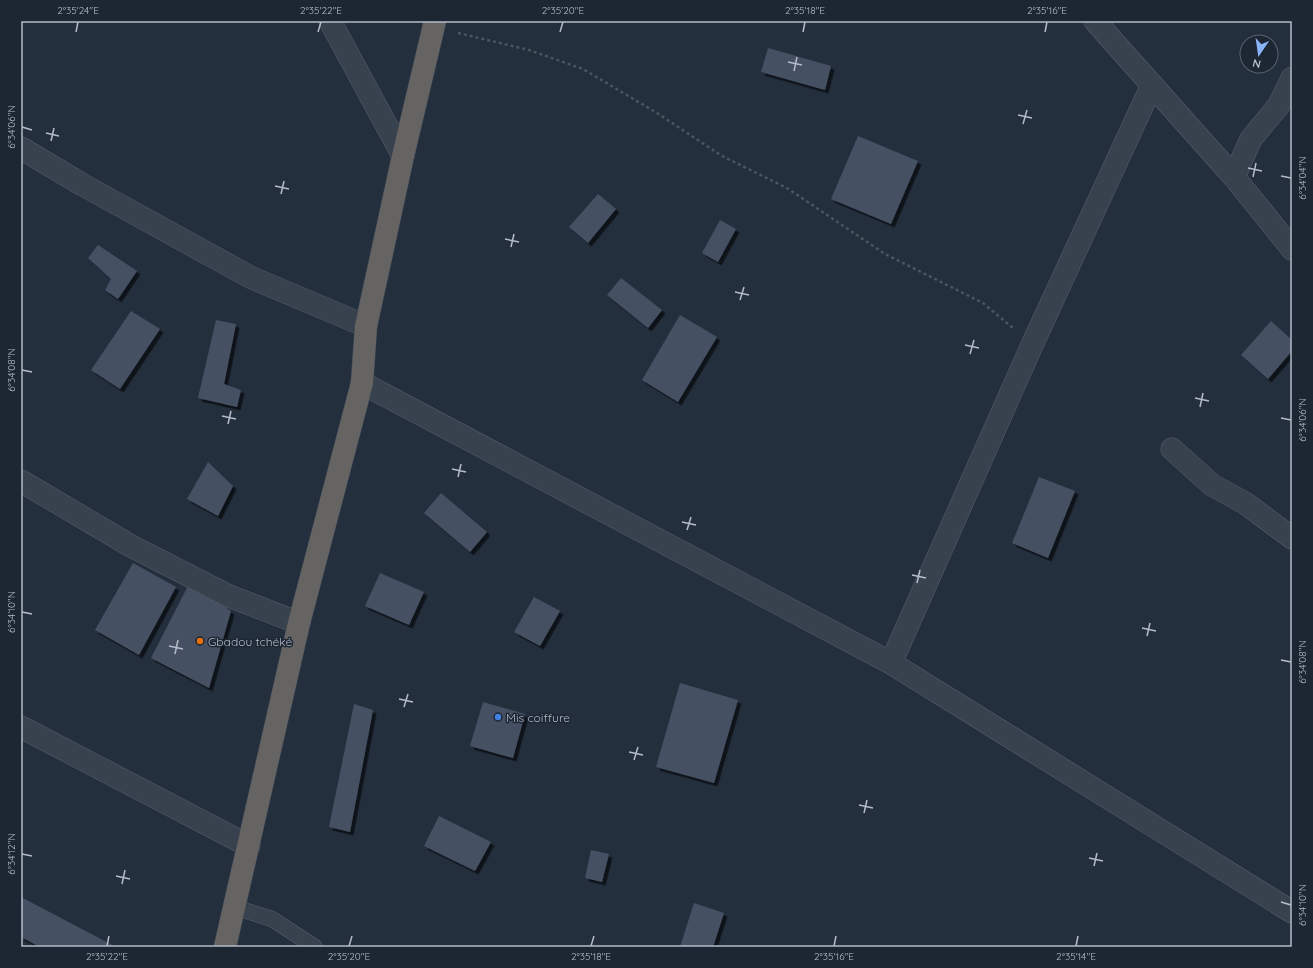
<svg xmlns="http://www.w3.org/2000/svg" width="1313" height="968" font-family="Quicksand,sans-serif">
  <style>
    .building { fill: #455162; filter: url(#shadow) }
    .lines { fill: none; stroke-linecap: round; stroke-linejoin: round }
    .service-casing { stroke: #565f6c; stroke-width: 16 }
    .minor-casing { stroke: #565f6c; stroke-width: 23 }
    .trunk-casing { stroke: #434c59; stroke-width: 23 }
    .path { stroke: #44595c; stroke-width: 2.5; stroke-dasharray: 3 3; stroke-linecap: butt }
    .service { stroke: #38414e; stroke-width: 15 }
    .minor { stroke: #38414e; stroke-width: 22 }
    .trunk { stroke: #656462; stroke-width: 22 }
    .ticks { fill: none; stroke: #b4bcc9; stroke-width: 1.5 }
    .food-dot { fill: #e8710a; stroke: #1d2633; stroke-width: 1.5 }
    .shop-dot { fill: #3f7fe0; stroke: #1d2633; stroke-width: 1.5 }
    .labels { text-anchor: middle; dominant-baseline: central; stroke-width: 3; stroke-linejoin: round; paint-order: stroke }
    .poi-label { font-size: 12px; fill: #b4bcc9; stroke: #1d2633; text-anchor: start }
    .neatline { fill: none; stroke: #b4bcc9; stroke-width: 1.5 }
    .ticks-label { font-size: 10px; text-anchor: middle; fill: #b4bcc9 }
  </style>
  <defs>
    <filter id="shadow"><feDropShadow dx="3.5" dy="3.5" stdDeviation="0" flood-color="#0009"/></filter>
  </defs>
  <rect width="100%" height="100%" fill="#242f3e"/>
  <g class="building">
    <polygon points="768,48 831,66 825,90 761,72"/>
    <polygon points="858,136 918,161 891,224 831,199"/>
    <polygon points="598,194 616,209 588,243 569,227"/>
    <polygon points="720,220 736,229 718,262 702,253"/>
    <polygon points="98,245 137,271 118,299 105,290 111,279 88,258"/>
    <polygon points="621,278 662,310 648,328 607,295"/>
    <polygon points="131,311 160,329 120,389 91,370"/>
    <polygon points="680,315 717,337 678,402 642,380"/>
    <polygon points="216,320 236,324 224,384 241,390 237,407 198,398"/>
    <polygon points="1271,321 1292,340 1292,351 1268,379 1241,355"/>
    <polygon points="208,462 233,486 218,516 187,499"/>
    <polygon points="1039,477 1075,491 1048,558 1012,543"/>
    <polygon points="441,493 487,532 470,552 424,513"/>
    <polygon points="133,563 176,587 139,655 95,630"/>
    <polygon points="380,573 424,592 409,625 365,606"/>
    <polygon points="190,582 231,611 209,688 151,658"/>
    <polygon points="534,597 560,611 540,646 514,632"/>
    <polygon points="680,683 738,700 714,783 656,767"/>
    <polygon points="483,702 525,714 513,758 470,746"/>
    <polygon points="354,704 373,710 350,832 329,827"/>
    <polygon points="439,816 491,842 475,871 424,846"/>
    <polygon points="591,850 609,854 602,882 585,878"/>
    <polygon points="21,897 116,947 40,947 21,937"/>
    <polygon points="694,903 724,913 713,947 680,947"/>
  </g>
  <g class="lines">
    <defs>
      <polyline id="service" points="234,907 272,919 315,947"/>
      <g id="minor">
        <polyline points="330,21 403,156"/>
        <polyline points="1095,21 1234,177 1292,249"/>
        <polyline points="21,148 83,185 250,277 366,326"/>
        <polyline points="1234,177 1251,139 1279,105 1292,78"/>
        <polyline points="362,383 891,663 1292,912"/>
        <polyline points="1172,449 1212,485 1245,503 1292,538"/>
        <polyline points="21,481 131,546 229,596 299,623"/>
        <polyline points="891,663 1032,345 1152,85"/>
        <polyline points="21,727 249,846"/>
      </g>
      <polyline id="trunk" points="225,947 299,623 362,383 366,326 403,156 435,21"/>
    </defs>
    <use href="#service" class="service-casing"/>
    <use href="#minor" class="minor-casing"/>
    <use href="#trunk" class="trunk-casing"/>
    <polyline class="path" points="458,33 529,50 583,69 657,113 722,156 787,188 885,254 983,303 1014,329"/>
    <use href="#service" class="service"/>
    <use href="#minor" class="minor"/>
    <use href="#trunk" class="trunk"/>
  </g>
  <path class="ticks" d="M76 32 78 22M318 32 321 22M560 32 563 22M803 32 805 22M1045 32 1047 22M788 62 802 65M794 71 797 57M1018 115 1032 118M1023 124 1027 110M22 127 32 130M46 133 59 136M51 141 54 128M1248 168 1262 171M1281 176 1291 178M1253 177 1256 163M275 186 289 189M281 194 284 181M505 239 519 242M511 247 514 234M735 292 749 295M740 300 744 287M965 345 979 348M970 354 974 340M22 370 32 372M1195 398 1209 401M1200 407 1203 393M222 416 236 419M1281 418 1291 420M228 424 231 411M452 469 466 472M458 477 461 464M682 522 696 525M687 530 691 517M912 575 926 578M917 583 920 570M22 612 32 614M1142 628 1156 631M1147 636 1150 623M169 646 183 649M175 654 178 640M1281 660 1291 662M399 699 413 702M404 707 408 694M629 752 643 755M634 760 638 747M859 805 873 808M864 813 867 800M22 854 32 856M1089 858 1103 861M1094 866 1097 853M116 876 130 879M122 884 125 870M1281 902 1291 905M107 946 109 936M349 946 352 936M591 946 594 936M834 946 836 936M1076 946 1078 936"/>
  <circle class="food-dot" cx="200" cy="641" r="4"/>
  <circle class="shop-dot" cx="498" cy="717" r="4"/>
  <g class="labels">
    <g class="poi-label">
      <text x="208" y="641">Gbadou tchéké</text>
      <text x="506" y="717">Mis coiffure</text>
    </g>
  </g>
  <rect width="1313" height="968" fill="none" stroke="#1d2633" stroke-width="44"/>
  <g transform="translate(1259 54) rotate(193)"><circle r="19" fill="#1d2633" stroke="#59626f"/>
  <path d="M0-3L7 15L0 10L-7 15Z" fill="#8ab4f8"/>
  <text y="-6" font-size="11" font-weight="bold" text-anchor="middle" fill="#b4bcc9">N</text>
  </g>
  <rect x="22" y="22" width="1269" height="924" class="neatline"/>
  <g class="ticks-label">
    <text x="78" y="14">2°35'24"E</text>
    <text x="321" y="14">2°35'22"E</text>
    <text x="563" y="14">2°35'20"E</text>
    <text x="805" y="14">2°35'18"E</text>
    <text x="1047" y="14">2°35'16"E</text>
    <text transform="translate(11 127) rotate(-90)" y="4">6°34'06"N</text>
    <text transform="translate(1302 178) rotate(-90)" y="4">6°34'04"N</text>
    <text transform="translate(11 370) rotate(-90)" y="4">6°34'08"N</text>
    <text transform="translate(1302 420) rotate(-90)" y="4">6°34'06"N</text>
    <text transform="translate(11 612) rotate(-90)" y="4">6°34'10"N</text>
    <text transform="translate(1302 662) rotate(-90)" y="4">6°34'08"N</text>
    <text transform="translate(11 854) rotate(-90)" y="4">6°34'12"N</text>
    <text transform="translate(1302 905) rotate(-90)" y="4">6°34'10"N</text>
    <text x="107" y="960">2°35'22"E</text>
    <text x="349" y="960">2°35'20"E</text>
    <text x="591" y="960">2°35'18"E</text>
    <text x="834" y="960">2°35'16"E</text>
    <text x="1076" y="960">2°35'14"E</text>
  </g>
</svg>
